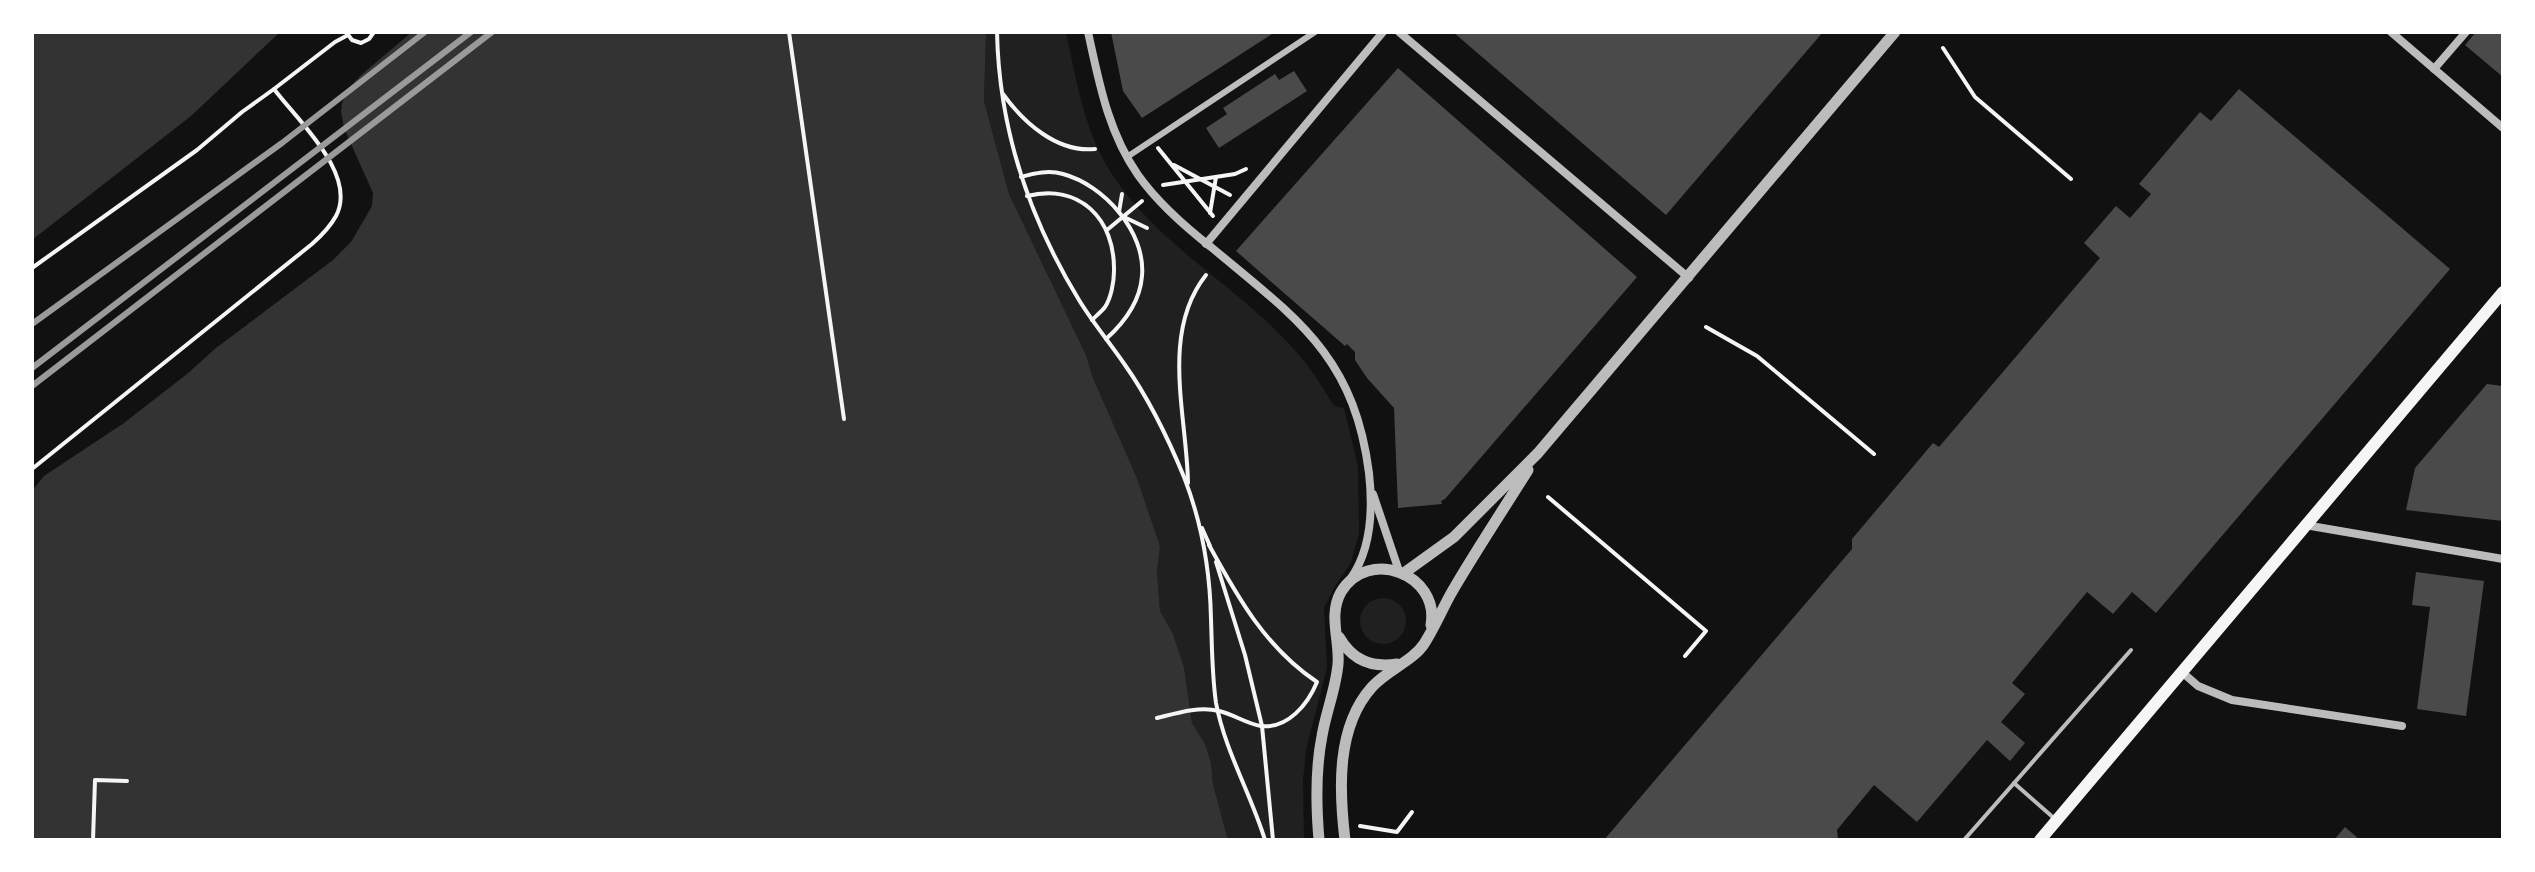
<svg xmlns="http://www.w3.org/2000/svg" width="2535" height="872" font-family="'Golos Text',sans-serif">
  <style>
    .green { fill: #202020 }
    .water { fill: #333 }
    .building { fill: #4a4a4a }
    .lines { fill: none; stroke-linecap: round; stroke-linejoin: round }
    .path { stroke: #f5f5f5; stroke-width: 4 }
    .service { stroke: #bcbcbc; stroke-width: 4 }
    .pedestrian { stroke: #bcbcbc; stroke-width: 6 }
    .minor { stroke: #bcbcbc; stroke-width: 8 }
    .tertiary { stroke: #bcbcbc; stroke-width: 11 }
    .secondary { stroke: #f5f5f5; stroke-width: 12 }
    .rail { stroke: #9a9a9a; stroke-width: 6 }
  </style>
  <rect width="100%" height="100%" fill="#111"/>
  <g class="green">
    <path d="M986 32H1066C1077 82 1084 133 1114 177 1162 249 1244 290 1299 355 1313 371 1323 388 1334 406L1344 408 1358 466 1359 533 1351 563 1335 586 1324 608 1327 668 1306 750 1303 780 1304 840H1228L1213 784 1211 761 1205 744 1192 723 1184 667 1173 635 1160 611 1157 572 1160 546 1137 478 1093 378 1086 355 1009 194 984 101Z"/>
    <circle cx="1383" cy="621" r="23"/>
  </g>
  <g class="water">
    <polygon points="32,32 280,32 191,116 32,240"/>
    <polygon points="412,32 986,32 984,101 1009,194 1086,355 1093,378 1137,478 1160,546 1157,572 1160,611 1173,634 1184,667 1192,723 1205,744 1211,762 1213,784 1228,840 32,840 32,491 44,476 124,423 187,374 216,348 333,260 351,242 372,206 373,193 344,128 341,111 342,103 349,88 361,75"/>
  </g>
  <g class="building">
    <polygon points="1111,32 1275,32 1142,118 1123,91"/>
    <polygon points="1453,32 1823,32 1666,215"/>
    <polygon points="2476,32 2503,32 2503,77 2465,45"/>
    <polygon points="1398,68 1637,277 1445,499 1441,501 1442,504 1398,508 1394,408 1367,378 1355,360 1355,352 1347,344 1345,346 1236,251"/>
    <polygon points="1294,71 1307,91 1219,148 1206,128 1227,114 1223,108 1275,74 1279,80"/>
    <polygon points="2239,89 2450,269 2156,613 2132,592 2113,614 2087,592 2012,683 2025,694 2001,722 2025,743 2010,761 1987,740 1917,822 1874,785 1837,830 1838,840 1604,840 1852,549 1852,539 1933,443 1939,447 2100,258 2084,243 2116,206 2130,218 2151,194 2139,184 2200,112 2211,121"/>
    <polygon points="2487,384 2503,386 2503,521 2406,510 2415,468"/>
    <polygon points="2416,572 2484,581 2466,716 2417,709 2430,607 2412,605"/>
    <polygon points="2345,827 2360,840 2334,840"/>
  </g>
  <g class="lines">
    <g class="path">
      <polyline points="346,32 352,40 361,43 369,39 374,32"/>
      <polyline points="789,32 844,419"/>
      <path d="M997 32C999 129 1029 218 1079 300 1093 323 1110 343 1125 365 1149 399 1168 438 1184 477 1202 523 1210 570 1211 619 1212 647 1212 675 1216 703 1225 751 1251 794 1265 840"/>
      <polyline points="1943,48 1975,97 2071,179"/>
      <polyline points="274,89 335,42 348,35"/>
      <path d="M1003 94C1023 122 1057 153 1095 149"/>
      <polyline points="1158,148 1213,216"/>
      <polyline points="1174,165 1230,195"/>
      <path d="M1021 177C1035 173 1049 170 1063 174 1104 185 1146 232 1142 276 1140 302 1125 322 1106 339"/>
      <polyline points="1163,185 1235,174 1246,169"/>
      <path d="M1027 196C1080 183 1115 219 1114 271 1114 282 1111 298 1105 307 1102 311 1096 316 1092 320"/>
      <polyline points="1119,212 1122,194"/>
      <polyline points="1210,213 1216,177"/>
      <polyline points="1124,217 1147,228"/>
      <polyline points="1107,230 1142,201"/>
      <path d="M32 268 197 150 242 112 274 89C297 120 358 174 336 216 330 227 321 236 312 244L32 469"/>
      <polyline points="1706,327 1757,356 1874,454"/>
      <path d="M1188 483C1187 416 1160 333 1206 275"/>
      <polyline points="1548,497 1706,631 1685,656"/>
      <polyline points="1202,528 1210,546"/>
      <polyline points="1216,562 1245,655 1262,726 1273,840"/>
      <path d="M1157 718C1177 713 1199 706 1219 711 1233 714 1247 724 1261 726 1288 729 1308 704 1317 682 1266 648 1238 598 1209 545"/>
      <polyline points="1360,826 1397,832 1412,812"/>
      <polyline points="93,840 95,780 127,781"/>
    </g>
    <g class="service">
      <polyline points="2014,783 2055,819"/>
      <polyline points="1964,840 2131,650"/>
    </g>
    <polyline class="pedestrian" points="1127,157 1315,32"/>
    <g class="minor">
      <path d="M1088 32C1099 82 1108 132 1138 175 1158 203 1184 226 1211 247 1296 318 1354 355 1369 473 1373 509 1372 548 1351 578"/>
      <polyline points="1399,32 1689,278"/>
      <polyline points="2391,32 2503,128"/>
      <polyline points="2434,69 2466,32"/>
      <polyline points="1206,244 1383,32"/>
      <polyline points="1373,494 1399,571"/>
      <polyline points="2305,525 2503,559"/>
      <polyline points="2183,673 2198,686 2232,700 2402,726"/>
    </g>
    <g class="tertiary">
      <polyline points="1404,573 1454,537 1538,453 1895,32"/>
      <path d="M1339 637C1352 660 1371 668 1397 664"/>
      <path d="M1319 840C1316 805 1315 771 1322 736 1326 712 1336 688 1338 664 1340 640 1328 615 1341 592 1368 547 1440 574 1431 625"/>
      <path d="M1345 840C1339 790 1336 727 1372 687 1387 670 1413 661 1424 644 1435 627 1443 607 1453 590 1477 549 1503 510 1528 470"/>
    </g>
    <polyline class="secondary" points="2040,840 2503,292"/>
    <g class="rail">
      <polyline points="32,324 282,143 425,32"/>
      <polyline points="32,368 471,32"/>
      <polyline points="32,386 492,32"/>
    </g>
  </g>
  <rect width="2535" height="872" fill="none" stroke="#ffffff" stroke-width="68"/>
</svg>
